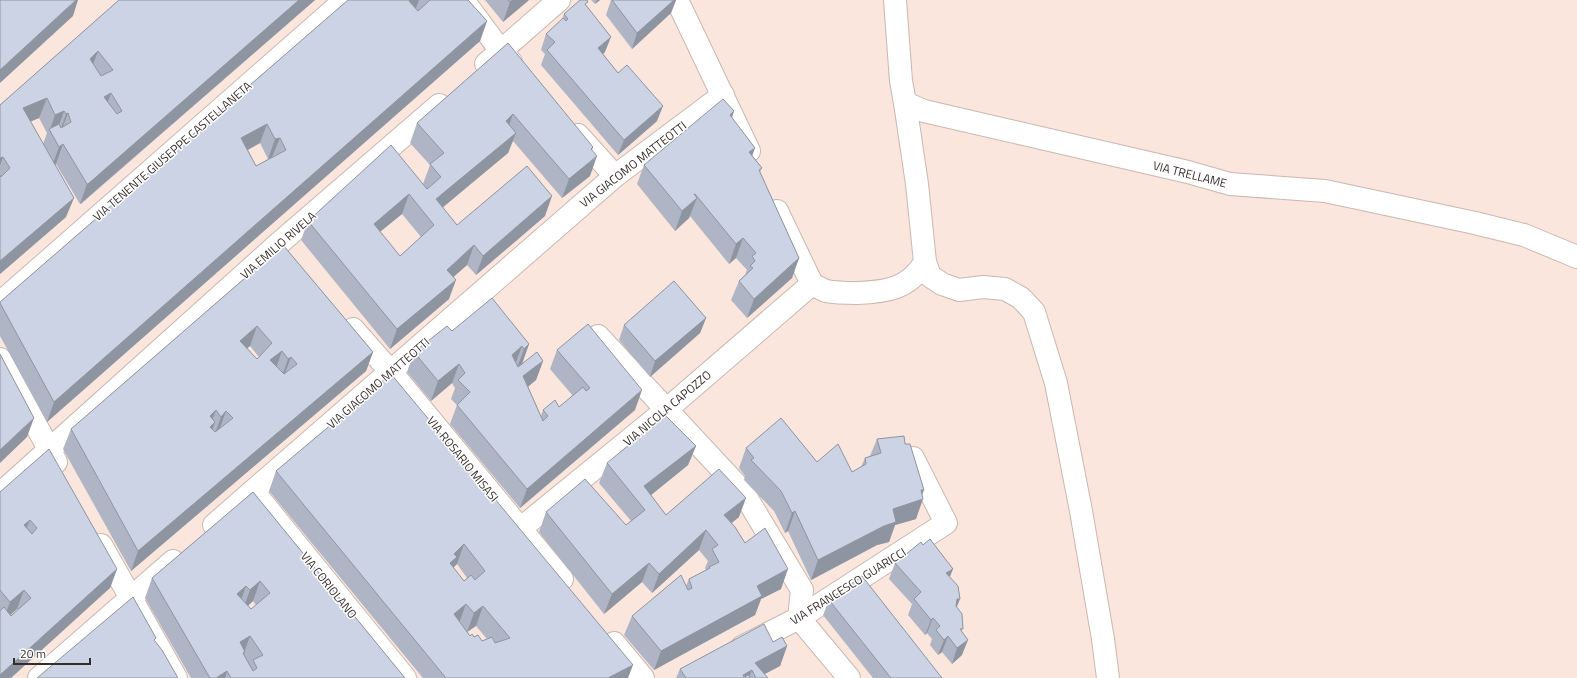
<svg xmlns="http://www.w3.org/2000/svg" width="1577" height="678" font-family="'Titillium Web',sans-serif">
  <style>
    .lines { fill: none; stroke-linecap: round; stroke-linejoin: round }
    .minor-casing { stroke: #cab7ae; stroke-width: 24 }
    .minor { stroke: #fff; stroke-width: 22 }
    .wall { fill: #afb5c4; fill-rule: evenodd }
    .shaded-wall { fill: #8e94a0 }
    .building { fill: #cbd3e4; stroke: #8e94a0; fill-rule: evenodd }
    .labels { text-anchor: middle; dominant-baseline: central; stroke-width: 3; stroke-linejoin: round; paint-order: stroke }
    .street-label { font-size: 12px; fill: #352d2a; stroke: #fff }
  </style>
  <rect width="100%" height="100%" fill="#fae6dc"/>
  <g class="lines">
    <defs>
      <g id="minor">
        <polyline points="463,0 501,51 511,62"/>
        <polyline points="677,0 749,151"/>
        <polyline points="895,0 901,81 905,103 924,111 1188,172 1230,184 1325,191 1475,223 1524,235 1577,257"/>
        <polyline points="486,64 559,0"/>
        <polyline points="578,135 615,176"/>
        <polyline points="777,211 812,284"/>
        <polyline points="925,262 930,276 942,284 959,290 983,287 1005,289 1021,298 1034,312 1056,383 1081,511 1103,639 1108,678"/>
        <path d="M812 284C816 286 821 289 826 291 836 293 848 293 857 293 886 292 909 289 925 262L917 184 905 103"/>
        <polyline points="0,303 345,0"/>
        <polyline points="353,329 391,372 562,579"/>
        <polyline points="598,336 743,492 802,590 799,618 849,678"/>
        <polyline points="0,359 56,462"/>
        <polyline points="253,491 405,678"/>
        <polyline points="0,494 277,245 439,105"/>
        <polyline points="214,525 615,176 723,95"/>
        <polyline points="520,529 666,410 812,284"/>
        <polyline points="101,545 176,678"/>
        <polyline points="614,643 643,678"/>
        <polyline points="742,647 799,618 946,523 913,458"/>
        <polyline points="39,678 173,561"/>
      </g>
    </defs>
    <use href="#minor" class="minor-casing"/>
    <use href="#minor" class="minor"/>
  </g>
  <g class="wall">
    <path d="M119 0H315L81 204H80L56 164 55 165 66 217 0 274V105ZM39 118 47 133 43 144 30 121Z"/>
    <path d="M348 0H468L487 21 480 41 47 422 0 336V302ZM260 143 268 159 272 157 256 166 248 150Z"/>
    <polygon points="485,0 529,0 503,22"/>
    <polygon points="591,0 600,0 595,4"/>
    <polygon points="611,0 676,0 671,13 632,49 606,15"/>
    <polygon points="586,6 605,52 603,54 657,121 618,155 541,65 545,54 541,50 546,34 562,20 564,14"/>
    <path d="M508 43 592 150 590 176 562 198 513 141 508 153 442 207 457 225 545 216 476 275 467 265 453 277 449 299 390 349 301 240 308 221 423 184 430 165 410 143 417 123ZM402 214 421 237 400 256 380 232Z"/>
    <polygon points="734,111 732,118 755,148 752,155 762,168 760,172 799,258 792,278 747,318 731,300 739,281 745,275 747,270 736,258 729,264 690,216 689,218 675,231 637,184 644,165"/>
    <path d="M283 245 373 352 366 371 131 571 63 449 71 429ZM250 346 259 357 257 359 247 348Z"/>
    <polygon points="706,318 700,333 650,377 619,340 624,325"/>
    <polygon points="452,331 529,344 522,363 543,361 536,380 528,387 541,416 543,410 559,407 573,396 550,369 557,350 635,410 520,508 450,424 457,405 451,399 455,388 452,383 431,401 407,372 414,352"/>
    <path d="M391 374 628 678H423L269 491 276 471ZM457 564 467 578 464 581 453 567ZM476 626 487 639 482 641 470 636 467 632Z"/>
    <polygon points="877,439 905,444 922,494 916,519 895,525 889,542 877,545 811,580 788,531 785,533 774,511 744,480 745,476 739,468 746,448 817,462 852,472 861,467 865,458 870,456"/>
    <polygon points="696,446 688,465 651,495 666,515 739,517 732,523 745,543 781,589 761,599 755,615 654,670 624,635 632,616 686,586 689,579 706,570 705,568 708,561 699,550 652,593 642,582 604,614 539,532 546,512 626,525 631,521 599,483 607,463"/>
    <path d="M0 492 117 569 110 588 0 678ZM17 609 18 610 11 616V615Z"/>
    <path d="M253 492 405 678H191L145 598 152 578ZM253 601 256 605 251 609 248 606Z"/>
    <polygon points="923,545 950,577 962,632 962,655 952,664 942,652 938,655 930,645 932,639 927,633 925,635 908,615 912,604 889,579 895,563"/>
    <polygon points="829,600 942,678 873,678 823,615"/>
    <polygon points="773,642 787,646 780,666 764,674 768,678 676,678 680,669"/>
  </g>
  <g class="shaded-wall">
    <polygon points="76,0 78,0 73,16 0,83 0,70"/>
    <polygon points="299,0 315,0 80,204 87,184"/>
    <polygon points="410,0 419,0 416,8 401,21 409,1"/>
    <polygon points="513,0 529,0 503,22 510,2"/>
    <polygon points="597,0 600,0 595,4"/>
    <polygon points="674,0 676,0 671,13 632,49 637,33"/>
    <polygon points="487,21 480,41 47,422 54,402"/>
    <polygon points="611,37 605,52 592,64 598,48"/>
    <polygon points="98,51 91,70 90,59"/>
    <polygon points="111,93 104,113 104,97"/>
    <polygon points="47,98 39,118 16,128 23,108"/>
    <polygon points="663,106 657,121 618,155 624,140"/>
    <polygon points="64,111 57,131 50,130 55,115"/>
    <polygon points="734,111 727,131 730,115"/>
    <polygon points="68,113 61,132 59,134 66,114"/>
    <polygon points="513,114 506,134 506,121"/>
    <polygon points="267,124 260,143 234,157 241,138"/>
    <polygon points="516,133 508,153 429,219 436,199"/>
    <polygon points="280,138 272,157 268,159 275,139"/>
    <polygon points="63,144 56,164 52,166 59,147"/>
    <polygon points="593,147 587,165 597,156 590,176 562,198 569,179 591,149"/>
    <polygon points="755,148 748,167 749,152"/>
    <polygon points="3,157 0,166 0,158"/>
    <polygon points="409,194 402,214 366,243 374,224"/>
    <polygon points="694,194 695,194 692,202 697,198 689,218 675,231 682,211"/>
    <polygon points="552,196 545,216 476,275 483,256"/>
    <polygon points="74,198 66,217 0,274 0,261"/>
    <polygon points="743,238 736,258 729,264 736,244"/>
    <polygon points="474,245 467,265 440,289 447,270"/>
    <polygon points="799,258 792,278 747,318 754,299"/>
    <polygon points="456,280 449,299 390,349 397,329"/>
    <polygon points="706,318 700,333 650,377 655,361"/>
    <polygon points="257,326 250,346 233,360 240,341"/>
    <polygon points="529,344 522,364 517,368 524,349"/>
    <polygon points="522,346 515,365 512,355"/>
    <polygon points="282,351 275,371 270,360"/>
    <polygon points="373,352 366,371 131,571 138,551"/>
    <polygon points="291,357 284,376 281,379 288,359"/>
    <polygon points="543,361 536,380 516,396 523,376"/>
    <polygon points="459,364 452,383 431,401 438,381"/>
    <polygon points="642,390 635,410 520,508 527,489"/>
    <polygon points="216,410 210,426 215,422 208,442 210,416"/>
    <polygon points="226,411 219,431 214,436 221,417"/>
    <polygon points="34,418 27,437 0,463 0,450"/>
    <polygon points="696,446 688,465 640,504 644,486"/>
    <polygon points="921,490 924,490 920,500 923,499 916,519 895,525 889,542 877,545 811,580 818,560 893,509"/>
    <polygon points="746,498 739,517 717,534 724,515"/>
    <polygon points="795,511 788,531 785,533 792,513"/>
    <polygon points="30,520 22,539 24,525"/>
    <polygon points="706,530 699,550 652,593 659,574"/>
    <polygon points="464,544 457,564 454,567 450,577 443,582 454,554"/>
    <polygon points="649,563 642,582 604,614 612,594"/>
    <polygon points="117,569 110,588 11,678 0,678 0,675"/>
    <polygon points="788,569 781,589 761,599 755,615 654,670 661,651 757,586"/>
    <polygon points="953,569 947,584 946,573"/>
    <polygon points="260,581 253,601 243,610 250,590"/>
    <polygon points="246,586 239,606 237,594"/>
    <polygon points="24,590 17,609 3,621 10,602"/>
    <polygon points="957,599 960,599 954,614"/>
    <polygon points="466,604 459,623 454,614"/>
    <polygon points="483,606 476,626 467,632 474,613"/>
    <polygon points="933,618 927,633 925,635 931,620"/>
    <polygon points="250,636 244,653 245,652 238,671 240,642"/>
    <polygon points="948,636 942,652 938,655 944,640"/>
    <polygon points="968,640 962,655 952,664 957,648"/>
    <polygon points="787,646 780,666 757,678 755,663"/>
    <polygon points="633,665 628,678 608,678"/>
    <polygon points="752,670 749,678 742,678 743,675"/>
    <polygon points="227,671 225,678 216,678"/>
  </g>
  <g class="building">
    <polygon points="0,0 76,0 0,70"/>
    <path d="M119 0H299L88 184H87L63 144 59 147 49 129 59 124 61 128 71 122 68 113 66 114 64 111 55 115 47 98 23 108 74 198 0 261V175L1 177 10 168 3 157 0 158V105ZM98 51 113 70 101 76 90 59ZM111 93 122 111 117 114 104 97Z"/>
    <path d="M348 0H410L409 1 418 11 430 0H468L487 21 54 402 0 303V302ZM267 124 275 139 280 138 286 150 256 166 241 138Z"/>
    <polygon points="508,0 513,0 510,2"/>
    <polygon points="580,0 587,0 588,2 585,4 611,37 598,48 618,73 627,65 663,106 624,140 547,50 555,42 546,34 563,18 566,21 568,19 564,14"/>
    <polygon points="612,0 674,0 637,33"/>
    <path d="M508 43 593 147 591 149 597 156 569 179 513 114 506 121 516 133 436 199 457 225 527 166 552 196 483 256 474 245 447 270 456 280 397 329 308 221 391 145 427 189 441 177 430 164 444 153 417 123ZM409 194 434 225 400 256 374 224Z"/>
    <polygon points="723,99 734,111 730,115 755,148 749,152 762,168 759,170 799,258 754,299 739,281 753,268 750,266 755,261 752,256 756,253 743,238 736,244 695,194 694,194 697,198 682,211 644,165"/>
    <path d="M283 245 373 352 138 551 71 429ZM257 326 272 343 257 359 240 341ZM282 351 288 359 291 357 297 364 284 374 270 360ZM216 410 221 417 226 411 233 418 215 432 210 427 215 422 210 416Z"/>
    <polygon points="674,281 706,318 655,361 624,325"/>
    <polygon points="492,298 529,344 524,349 522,346 512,355 518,367 537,352 543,361 523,376 543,421 548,416 543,410 555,400 559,407 583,387 586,391 590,388 557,350 588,324 642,390 527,489 457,405 470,392 458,380 465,373 459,364 438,381 414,352 447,326 452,331"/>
    <polygon points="0,354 34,418 0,450"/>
    <path d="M391 374 633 665 608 678H446L276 471ZM464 544 485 571 475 580 471 575 464 581 450 563 457 557 454 554ZM466 604 474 613 483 606 510 638 495 643 492 637 482 641 478 635 474 637 472 634 470 636 454 614Z"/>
    <polygon points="665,415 696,446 644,486 666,515 719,469 746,498 724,515 735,527 745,543 765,528 788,569 757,586 762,596 661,651 632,616 681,575 688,590 692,588 689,579 710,568 709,567 719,562 712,549 718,545 706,530 659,574 649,563 612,594 546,512 585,479 626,525 645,510 607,463"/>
    <polygon points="781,418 817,462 838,444 852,472 866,464 865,458 881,453 877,439 904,436 905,444 910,444 924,490 921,490 923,499 893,509 896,522 884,526 818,560 795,511 792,513 781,491 751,460 754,458 746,448"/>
    <path d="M49 449 117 569 0 675V611L4 607 11 616 31 598 24 590 10 602 0 590V492ZM30 520 37 528 32 534 24 525Z"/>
    <path d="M253 492 405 678H231L227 671 216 678H210L152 578ZM260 581 270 593 251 609 237 594 246 586 250 590ZM250 636 263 655 253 660 257 668 253 671 243 653 245 652 240 642Z"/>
    <polygon points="930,539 953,569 946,573 958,586 960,599 957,599 956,606 962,614 963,629 960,629 968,640 957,648 948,636 944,640 936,630 940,626 933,618 931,620 914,599 921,592 895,563 921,542 923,545"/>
    <polygon points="862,576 942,678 891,678 829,600"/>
    <polygon points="133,597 156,638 154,640 162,650 178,678 37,678"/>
    <polygon points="764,624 773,642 782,637 787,646 755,663 768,678 756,678 752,670 743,675 744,677 749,675 750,678 686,678 680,669"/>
  </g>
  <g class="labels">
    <g class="street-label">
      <text transform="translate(172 151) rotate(-41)">VIA TENENTE GIUSEPPE CASTELLANETA</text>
      <text transform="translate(633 164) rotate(-38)">VIA GIACOMO MATTEOTTI</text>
      <text transform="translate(1190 174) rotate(14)">VIA TRELLAME</text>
      <text transform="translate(278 245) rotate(-41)">VIA EMILIO RIVELA</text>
      <text transform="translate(378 383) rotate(-41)">VIA GIACOMO MATTEOTTI</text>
      <text transform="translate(667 408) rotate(-40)">VIA NICOLA CAPOZZO</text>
      <text transform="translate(463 459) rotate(51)">VIA ROSARIO MISASI</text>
      <text transform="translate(329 585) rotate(51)">VIA CORIOLANO</text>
      <text transform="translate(848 586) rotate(-32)">VIA FRANCESCO GUARICCI</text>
    </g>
  </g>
  <path d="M14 658v6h76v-6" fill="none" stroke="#352d2a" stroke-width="2"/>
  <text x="20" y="658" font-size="12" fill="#352d2a" stroke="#ffffff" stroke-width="3" paint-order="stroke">20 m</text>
</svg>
